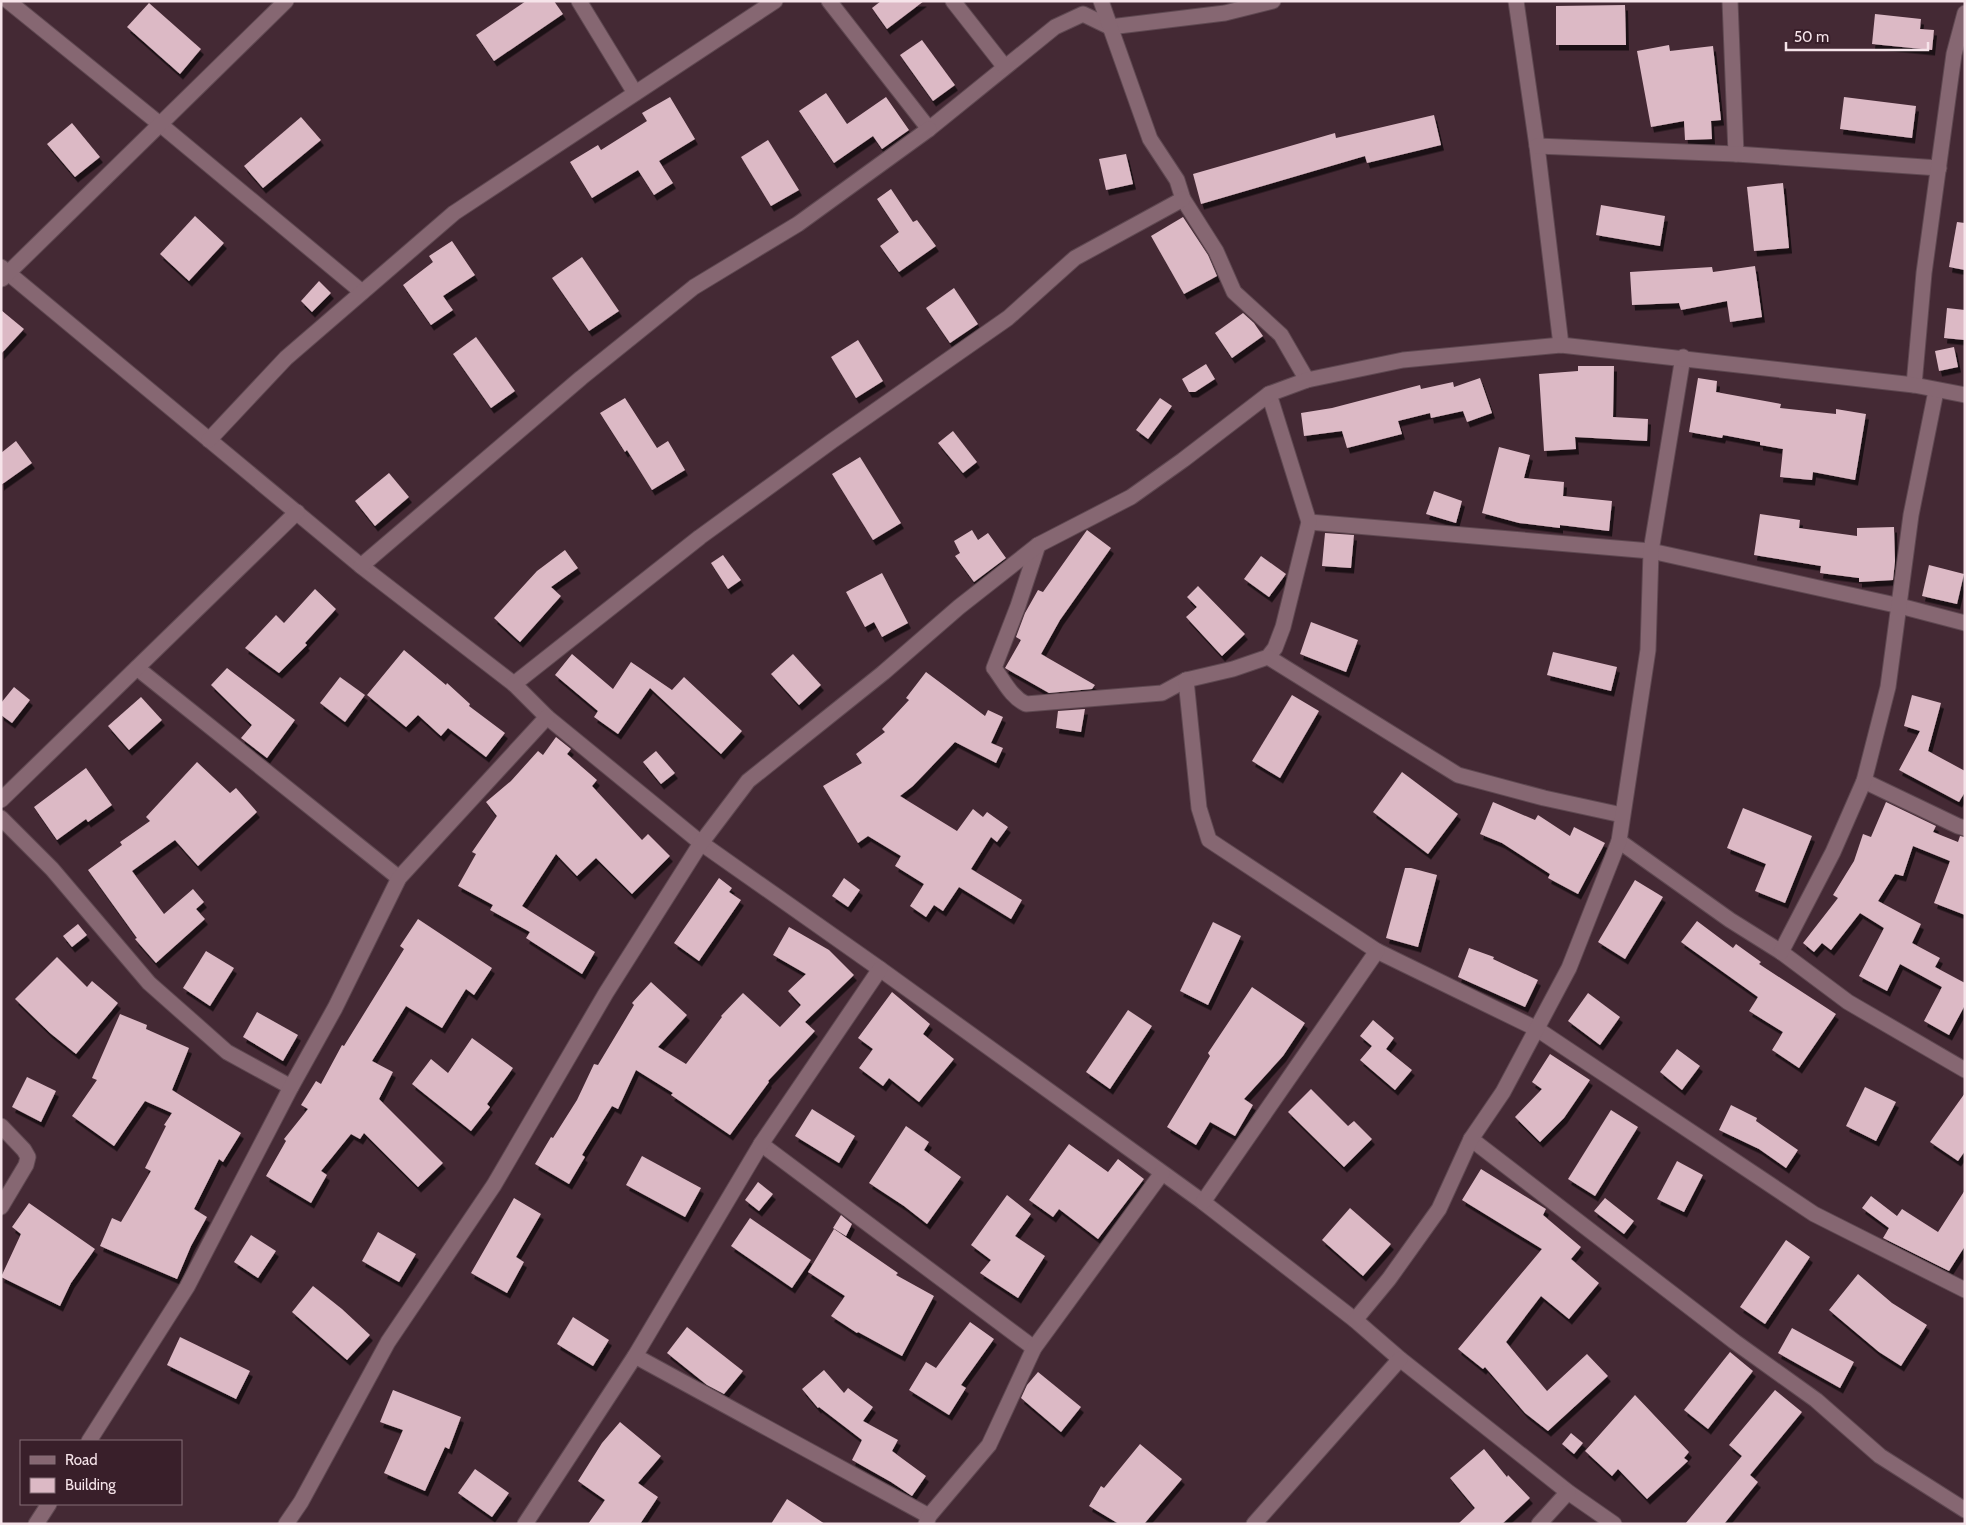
<svg xmlns="http://www.w3.org/2000/svg" width="1966" height="1525" font-family="Cabin,sans-serif">
  <style>
    .building { fill: #dcb9c5; filter: url(#shadow) }
    .lines { fill: none; stroke-linecap: round; stroke-linejoin: round }
    .street-casing { stroke: #5f4851; stroke-width: 17 }
    .street { stroke: #866772; stroke-width: 15 }
  </style>
  <defs>
    <filter id="shadow"><feDropShadow dx="3" dy="5.5" stdDeviation="0" flood-color="#0009"/></filter>
  </defs>
  <rect width="100%" height="100%" fill="#442934"/>
  <g class="building">
    <polygon points="526,1 554,1 563,14 494,61 476,35"/>
    <polygon points="881,1 924,1 887,29 872,8"/>
    <polygon points="149,3 201,49 180,74 127,27"/>
    <polygon points="1625,5 1626,45 1556,45 1556,6"/>
    <polygon points="1875,14 1921,19 1920,29 1934,30 1932,50 1872,44"/>
    <polygon points="922,40 955,85 933,101 900,55"/>
    <polygon points="1669,45 1670,51 1713,46 1721,120 1711,121 1712,139 1685,140 1684,121 1651,127 1637,51"/>
    <polygon points="826,93 847,124 886,97 909,130 882,149 873,136 834,163 799,111"/>
    <polygon points="670,97 695,139 659,161 673,183 654,195 638,170 592,198 570,162 598,145 601,150 647,121 642,113"/>
    <polygon points="1844,97 1916,106 1912,138 1840,129"/>
    <polygon points="1434,115 1441,145 1367,163 1365,156 1201,204 1193,174 1335,133 1336,138"/>
    <polygon points="301,117 321,140 263,188 244,166"/>
    <polygon points="72,123 100,157 75,177 47,144"/>
    <polygon points="768,140 799,190 771,206 741,157"/>
    <polygon points="1126,154 1133,184 1106,190 1099,159"/>
    <polygon points="1783,183 1789,248 1754,251 1747,187"/>
    <polygon points="891,189 913,222 917,220 936,246 899,272 880,246 899,232 877,199"/>
    <polygon points="1601,205 1665,216 1660,246 1596,235"/>
    <polygon points="195,216 224,243 189,281 160,254"/>
    <polygon points="1183,217 1208,255 1217,276 1184,294 1151,236"/>
    <polygon points="1957,222 1965,223 1965,270 1949,267"/>
    <polygon points="452,241 475,275 443,296 453,310 431,325 403,285 433,262 429,256"/>
    <polygon points="582,257 619,311 589,331 552,278"/>
    <polygon points="1755,266 1762,317 1730,322 1727,301 1681,310 1679,303 1632,305 1630,272 1712,267 1713,272"/>
    <polygon points="319,281 331,293 312,312 301,301"/>
    <polygon points="954,288 978,324 950,343 926,308"/>
    <polygon points="1947,308 1965,310 1965,340 1944,338"/>
    <polygon points="1,310 24,329 1,354"/>
    <polygon points="1243,313 1254,323 1263,336 1232,358 1215,333"/>
    <polygon points="476,337 515,391 491,408 453,354"/>
    <polygon points="858,340 883,381 856,398 831,357"/>
    <polygon points="1954,347 1958,367 1939,371 1935,351"/>
    <polygon points="1206,364 1215,379 1195,392 1189,392 1182,379"/>
    <polygon points="1578,366 1614,366 1613,417 1648,419 1647,441 1575,437 1576,449 1544,451 1539,374 1578,371"/>
    <polygon points="1480,378 1492,413 1467,422 1463,411 1431,418 1430,413 1398,421 1402,434 1347,448 1342,431 1304,436 1301,413 1332,408 1420,385 1421,389 1453,382 1454,387"/>
    <polygon points="1698,378 1717,381 1716,392 1781,404 1780,408 1836,414 1836,409 1866,414 1855,480 1813,472 1812,480 1780,477 1783,449 1760,445 1760,442 1723,435 1722,438 1689,432"/>
    <polygon points="625,398 657,448 668,441 685,470 652,490 627,450 625,452 600,413"/>
    <polygon points="1160,398 1172,406 1148,439 1136,430"/>
    <polygon points="953,431 977,462 963,473 938,443"/>
    <polygon points="16,441 32,463 1,485 1,453"/>
    <polygon points="1499,447 1530,455 1524,478 1564,482 1563,496 1612,501 1609,531 1560,525 1560,528 1519,523 1482,513"/>
    <polygon points="860,457 901,523 873,540 832,474"/>
    <polygon points="389,473 409,497 375,526 355,501"/>
    <polygon points="1434,491 1462,501 1456,523 1426,514"/>
    <polygon points="1760,514 1800,520 1799,528 1857,536 1857,528 1894,527 1895,561 1893,580 1859,582 1859,578 1820,573 1821,566 1754,555"/>
    <polygon points="972,530 978,540 988,533 1006,558 974,582 955,556 960,553 954,541"/>
    <polygon points="1087,530 1111,548 1060,620 1041,654 1095,685 1092,689 1049,693 1005,668 1021,640 1016,637 1025,613 1038,590 1043,592"/>
    <polygon points="1325,533 1354,535 1351,568 1322,566"/>
    <polygon points="565,550 578,568 551,587 561,596 520,642 494,618 537,571"/>
    <polygon points="723,555 741,580 728,589 711,563"/>
    <polygon points="1261,556 1286,574 1269,597 1244,579"/>
    <polygon points="1929,565 1964,574 1957,604 1922,596"/>
    <polygon points="882,573 908,623 882,637 874,622 865,627 846,592"/>
    <polygon points="1198,586 1245,634 1222,656 1186,617 1197,607 1187,597"/>
    <polygon points="315,589 336,609 305,643 307,645 279,673 245,648 276,615 284,623"/>
    <polygon points="1311,622 1358,640 1346,672 1300,654"/>
    <polygon points="404,650 446,685 447,683 470,704 469,706 505,733 486,757 448,728 441,736 418,715 406,727 367,695"/>
    <polygon points="1553,652 1617,667 1611,691 1547,675"/>
    <polygon points="572,654 613,689 631,662 672,690 684,677 742,731 721,754 650,688 618,734 594,717 598,711 555,675"/>
    <polygon points="793,654 821,685 799,705 771,674"/>
    <polygon points="227,668 295,720 267,758 241,738 252,725 211,685"/>
    <polygon points="926,672 985,716 988,710 1003,717 991,743 1003,748 996,763 955,742 913,786 900,796 957,831 973,809 983,817 987,812 1008,827 997,842 991,837 971,869 1022,900 1011,919 959,887 943,911 934,905 926,917 910,906 924,884 895,866 901,856 868,836 858,843 823,786 862,763 856,754 885,732 882,729 909,700 906,698"/>
    <polygon points="340,677 365,695 345,722 320,703"/>
    <polygon points="14,687 30,700 12,723 1,715 1,703"/>
    <polygon points="1292,695 1319,711 1280,778 1252,761"/>
    <polygon points="1912,695 1941,703 1928,751 1965,771 1965,792 1959,802 1899,770 1920,731 1904,726"/>
    <polygon points="141,697 162,720 129,750 108,726"/>
    <polygon points="1085,709 1081,732 1056,728 1058,711"/>
    <polygon points="556,737 571,749 567,754 597,780 592,786 642,840 648,834 670,856 632,894 596,858 577,876 556,854 522,906 595,952 582,974 526,938 530,932 490,910 493,905 458,886 476,854 472,852 497,816 486,802 511,781 538,751 543,755"/>
    <polygon points="656,751 675,773 661,784 643,762"/>
    <polygon points="197,762 230,793 236,788 257,812 198,866 175,840 132,871 164,914 193,889 204,902 196,909 205,919 156,963 135,939 137,938 88,870 122,845 120,842 150,821 146,817"/>
    <polygon points="86,768 112,805 88,822 86,819 57,840 34,807"/>
    <polygon points="1402,772 1458,814 1428,854 1373,812"/>
    <polygon points="1493,802 1535,820 1538,815 1570,836 1574,827 1605,843 1578,894 1548,878 1550,874 1502,843 1480,834"/>
    <polygon points="1886,802 1936,826 1933,832 1958,842 1960,836 1965,837 1965,915 1934,903 1950,861 1913,846 1903,876 1895,874 1878,901 1921,924 1912,943 1940,958 1935,967 1965,983 1965,1005 1949,1035 1924,1021 1942,987 1900,964 1887,991 1859,976 1884,928 1860,913 1831,950 1822,943 1814,952 1803,943 1838,898 1833,895 1854,861 1863,834 1871,837"/>
    <polygon points="1743,808 1812,836 1785,903 1755,891 1766,864 1727,848"/>
    <polygon points="1405,868 1411,868 1437,875 1418,947 1386,938"/>
    <polygon points="719,878 732,888 729,892 741,900 699,961 674,943"/>
    <polygon points="844,878 860,890 848,907 832,896"/>
    <polygon points="1635,880 1663,897 1625,959 1598,942"/>
    <polygon points="418,919 492,968 474,995 466,989 442,1028 406,1006 372,1061 393,1072 379,1099 443,1163 418,1187 364,1133 360,1139 351,1134 321,1171 327,1175 311,1203 266,1176 286,1141 284,1139 308,1109 301,1105 316,1081 321,1084 342,1045 344,1046 404,949 400,946"/>
    <polygon points="1697,921 1733,948 1736,944 1761,962 1759,964 1836,1014 1799,1068 1772,1050 1783,1032 1749,1011 1758,997 1681,942"/>
    <polygon points="1213,922 1241,936 1208,1005 1180,991"/>
    <polygon points="78,924 87,935 72,947 63,936"/>
    <polygon points="789,927 829,950 854,975 805,1022 815,1031 768,1081 769,1082 730,1135 671,1095 673,1093 636,1070 618,1109 612,1106 582,1155 585,1157 569,1184 535,1164 551,1137 553,1138 577,1100 594,1064 598,1065 634,1005 632,1003 651,982 687,1015 658,1047 686,1064 722,1017 721,1016 743,993 780,1027 801,1005 788,991 806,974 773,955"/>
    <polygon points="1469,948 1494,957 1493,959 1538,980 1525,1007 1458,977"/>
    <polygon points="206,951 234,968 210,1006 183,988"/>
    <polygon points="57,957 87,987 92,981 118,1003 76,1054 50,1033 15,999"/>
    <polygon points="1252,987 1305,1023 1283,1056 1244,1099 1253,1105 1235,1136 1210,1122 1196,1145 1167,1127 1210,1056 1208,1053"/>
    <polygon points="892,992 930,1024 923,1034 954,1059 919,1102 889,1078 883,1086 859,1068 873,1049 858,1038"/>
    <polygon points="1588,993 1620,1017 1600,1045 1568,1021"/>
    <polygon points="1128,1010 1152,1026 1110,1089 1086,1072"/>
    <polygon points="257,1012 298,1035 283,1061 243,1037"/>
    <polygon points="120,1014 147,1025 146,1029 189,1048 172,1090 241,1133 223,1162 219,1159 194,1209 207,1217 191,1246 177,1279 100,1246 112,1218 121,1222 151,1171 145,1168 166,1126 164,1125 172,1113 145,1101 114,1146 72,1116 97,1080 92,1078"/>
    <polygon points="1373,1020 1394,1038 1386,1049 1412,1070 1395,1090 1360,1060 1372,1046 1360,1036"/>
    <polygon points="472,1038 513,1068 487,1104 490,1107 471,1131 412,1084 431,1059 448,1073"/>
    <polygon points="1677,1049 1700,1066 1682,1090 1660,1072"/>
    <polygon points="1550,1054 1590,1080 1564,1118 1540,1142 1515,1117 1542,1089 1532,1082"/>
    <polygon points="27,1077 56,1091 41,1122 12,1107"/>
    <polygon points="1865,1087 1896,1102 1876,1141 1846,1126"/>
    <polygon points="1311,1089 1348,1126 1354,1121 1372,1139 1344,1167 1288,1112"/>
    <polygon points="1965,1093 1965,1151 1958,1161 1930,1142"/>
    <polygon points="1731,1105 1757,1118 1756,1121 1798,1150 1786,1168 1759,1149 1719,1130"/>
    <polygon points="812,1109 855,1136 839,1163 795,1136"/>
    <polygon points="1611,1110 1638,1127 1595,1196 1568,1179"/>
    <polygon points="906,1126 929,1142 924,1150 961,1177 927,1224 904,1206 869,1183"/>
    <polygon points="1069,1144 1108,1172 1118,1159 1144,1179 1098,1239 1059,1209 1053,1217 1029,1200"/>
    <polygon points="642,1156 701,1188 685,1217 626,1185"/>
    <polygon points="1677,1161 1703,1175 1684,1212 1657,1199"/>
    <polygon points="1481,1169 1546,1209 1543,1215 1581,1247 1571,1259 1599,1283 1569,1319 1541,1296 1506,1342 1547,1391 1587,1354 1608,1376 1548,1431 1525,1413 1485,1367 1483,1369 1458,1349 1542,1249 1462,1200"/>
    <polygon points="758,1182 773,1194 759,1211 745,1200"/>
    <polygon points="1965,1190 1965,1246 1949,1271 1883,1238 1889,1228 1862,1208 1871,1196 1897,1216 1902,1209 1938,1232"/>
    <polygon points="1007,1195 1031,1214 1015,1236 1045,1256 1018,1298 980,1273 991,1260 971,1245"/>
    <polygon points="514,1198 541,1214 516,1257 524,1262 507,1293 471,1273"/>
    <polygon points="1605,1198 1634,1221 1624,1234 1594,1211"/>
    <polygon points="29,1203 95,1249 71,1283 60,1306 1,1277 21,1234 12,1227"/>
    <polygon points="1350,1208 1391,1244 1363,1276 1322,1240"/>
    <polygon points="841,1215 852,1224 846,1236 833,1228"/>
    <polygon points="750,1218 811,1260 792,1288 731,1246"/>
    <polygon points="834,1229 898,1273 896,1275 934,1296 902,1356 858,1332 857,1333 831,1316 845,1296 808,1272"/>
    <polygon points="378,1232 416,1254 399,1282 362,1261"/>
    <polygon points="251,1235 276,1251 258,1278 234,1262"/>
    <polygon points="1786,1240 1810,1257 1765,1324 1740,1307"/>
    <polygon points="1858,1274 1892,1303 1927,1325 1901,1366 1879,1352 1829,1310"/>
    <polygon points="313,1286 342,1309 370,1335 347,1360 292,1312"/>
    <polygon points="573,1317 609,1340 593,1366 557,1344"/>
    <polygon points="970,1322 994,1339 961,1385 966,1388 949,1415 909,1390 926,1362 936,1368"/>
    <polygon points="687,1327 743,1371 724,1394 707,1385 667,1353"/>
    <polygon points="1792,1328 1854,1362 1840,1388 1778,1353"/>
    <polygon points="180,1337 250,1371 236,1399 167,1365"/>
    <polygon points="1730,1352 1753,1371 1708,1429 1684,1410"/>
    <polygon points="824,1370 844,1393 848,1388 873,1407 863,1421 898,1440 892,1451 926,1476 912,1496 891,1482 852,1460 862,1440 819,1407 818,1408 802,1389"/>
    <polygon points="1038,1372 1081,1407 1061,1432 1021,1398 1027,1385"/>
    <polygon points="393,1390 461,1417 449,1449 445,1447 425,1491 384,1473 403,1430 380,1422"/>
    <polygon points="1775,1390 1802,1412 1750,1475 1758,1482 1724,1524 1685,1524 1742,1456 1729,1445"/>
    <polygon points="1635,1395 1689,1452 1684,1458 1688,1461 1647,1499 1618,1469 1612,1476 1585,1451"/>
    <polygon points="620,1422 661,1456 638,1483 658,1497 640,1524 588,1524 605,1500 578,1481 602,1443"/>
    <polygon points="1571,1433 1583,1443 1574,1454 1562,1444"/>
    <polygon points="1140,1444 1182,1479 1144,1524 1119,1524 1089,1506 1101,1486 1104,1488"/>
    <polygon points="1484,1449 1507,1477 1508,1475 1530,1498 1502,1524 1458,1524 1475,1508 1450,1478"/>
    <polygon points="475,1469 509,1493 492,1517 458,1493"/>
    <polygon points="787,1499 825,1524 771,1524"/>
  </g>
  <g class="lines">
    <defs>
      <g id="street">
        <polyline points="8,1 161,125 362,292"/>
        <polyline points="579,1 635,93"/>
        <polyline points="829,1 929,129 1055,27 1083,14 1110,27 1225,13 1273,1"/>
        <polyline points="953,1 1004,66"/>
        <polyline points="1101,1 1150,139 1177,180 1183,199 1216,251 1234,292 1281,335 1307,380"/>
        <polyline points="1516,1 1537,146 1561,345"/>
        <polyline points="1730,1 1736,154"/>
        <polyline points="1537,146 1736,154 1939,168"/>
        <polyline points="1,267 361,566 514,684 547,717 701,843 880,969 1203,1202 1355,1320 1400,1359 1568,1492 1614,1524"/>
        <polyline points="2,279 286,1"/>
        <polyline points="1914,385 1924,273 1954,54 1965,13"/>
        <polyline points="209,440 286,358 454,213 775,1"/>
        <polyline points="1309,522 1651,551 1900,606 1965,623"/>
        <path d="M1038 545 1018 606 994 668C1004 681 1011 697 1026 704L1162 693 1186 680 1233 669 1268 657 1275 648 1283 627 1309 522 1269 394"/>
        <polyline points="361,566 581,378 694,287 798,224 929,129"/>
        <polyline points="1268,657 1458,775 1544,798 1622,815"/>
        <polyline points="137,668 399,878"/>
        <polyline points="1186,680 1199,808 1209,840 1377,951 1537,1029 1814,1214 1965,1290"/>
        <polyline points="514,684 700,537 832,441 1008,318 1075,258 1183,199"/>
        <polyline points="1864,781 1958,826 1965,828"/>
        <polyline points="1,800 297,512"/>
        <polyline points="1,818 52,869 149,983 227,1052 291,1087"/>
        <polyline points="1619,841 1730,920 1781,952 1848,1002 1965,1070"/>
        <polyline points="1781,952 1833,852 1864,781 1888,687 1911,515 1936,391"/>
        <polyline points="1,1126 24,1150 28,1157 26,1165 1,1207"/>
        <polyline points="1471,1139 1735,1342 1816,1400 1880,1456 1965,1510"/>
        <polyline points="761,1144 1034,1348"/>
        <polyline points="1203,1202 1377,951"/>
        <polyline points="1355,1320 1389,1279 1439,1209 1471,1139 1503,1092 1569,968 1619,841 1648,650 1651,551 1683,357"/>
        <polyline points="635,1356 929,1516"/>
        <polyline points="89,1441 187,1287 291,1087 335,1008 399,878 547,717"/>
        <polyline points="36,1524 49,1504"/>
        <polyline points="286,1524 301,1502 388,1342 494,1185 606,993 701,843 748,781 883,673 959,607 1038,545 1131,497 1183,460 1269,394 1307,380 1403,360 1561,345 1914,385 1965,395"/>
        <polyline points="525,1524 635,1356 761,1144 880,969"/>
        <polyline points="926,1524 929,1516 989,1445 1034,1348 1162,1173"/>
        <polyline points="1254,1524 1400,1359"/>
        <polyline points="1539,1524 1568,1492"/>
      </g>
    </defs>
    <use href="#street" class="street-casing"/>
    <use href="#street" class="street"/>
  </g>
  <rect width="1966" height="1525" fill="none" stroke="#f6e4ea" stroke-width="5"/>
  <rect x="20" y="1440" width="162" height="65" fill="#391f2a" stroke="#856e77"/>
  <rect x="30" y="1456" width="25" height="8" fill="#866772" stroke="#856e77"/>
  <text x="65" y="1465" font-size="15" fill="#f6e4ea">Road</text>
  <rect x="30" y="1478" width="25" height="15" fill="#dcb9c5" stroke="#856e77"/>
  <text x="65" y="1490" font-size="15" fill="#f6e4ea">Building</text>
  <path d="M1786 42v8h142v-8" fill="none" stroke="#f6e4ea" stroke-width="2.5"/>
  <text x="1794" y="42" font-size="15" fill="#f6e4ea" stroke="#391f2a" stroke-width="4" paint-order="stroke">50 m</text>
</svg>
